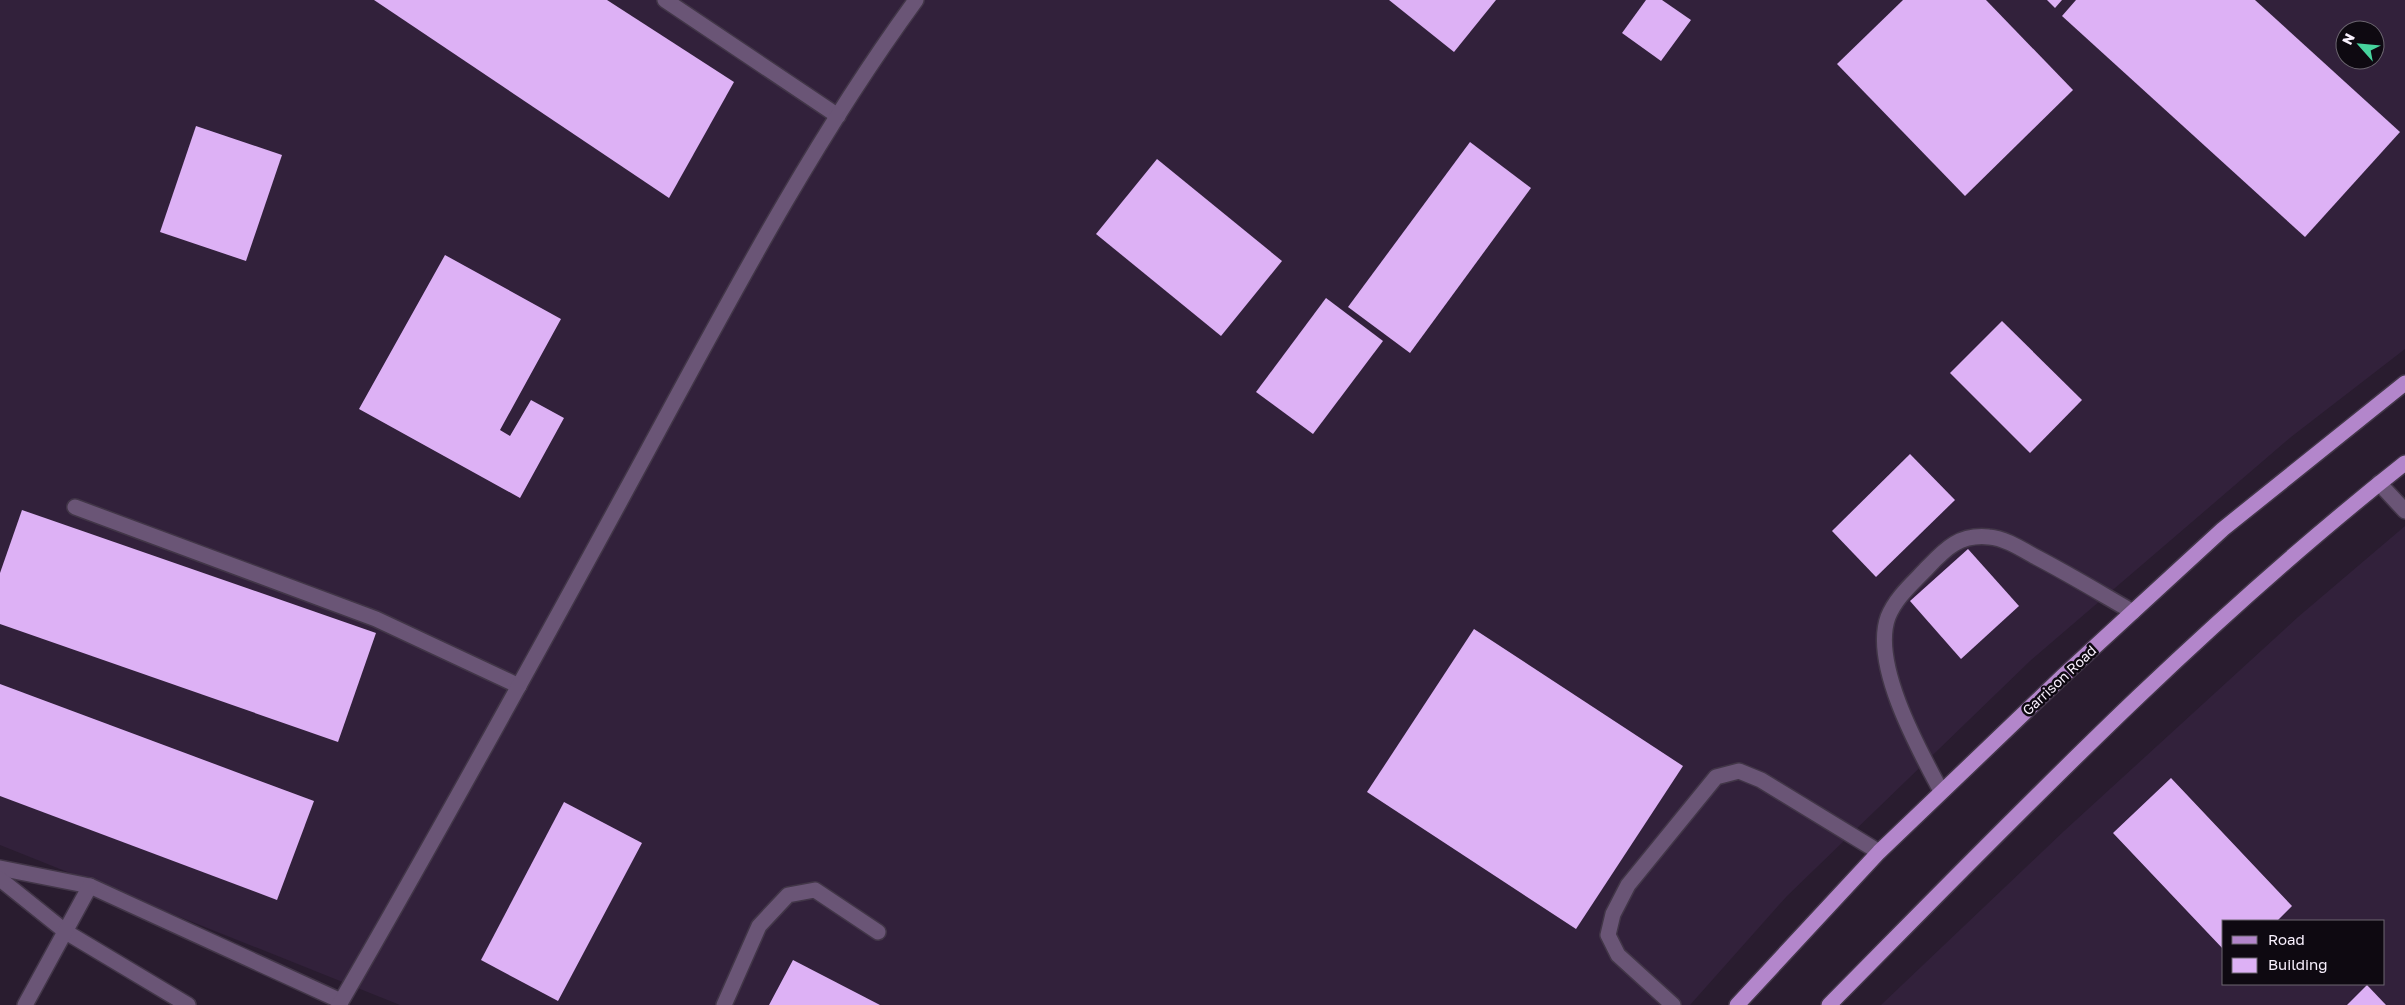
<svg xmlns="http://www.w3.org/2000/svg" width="2405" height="1005" font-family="'Golos Text',sans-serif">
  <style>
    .built { fill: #32213b; fill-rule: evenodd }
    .building { fill: #ddb1f5 }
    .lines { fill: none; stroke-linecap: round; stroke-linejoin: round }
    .minor-casing { stroke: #423648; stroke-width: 18 }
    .major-casing { stroke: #423648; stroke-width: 18 }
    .minor { stroke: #6a5576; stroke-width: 15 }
    .major { stroke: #b386cb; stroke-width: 15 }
    .labels { text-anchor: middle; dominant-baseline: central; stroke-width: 5; stroke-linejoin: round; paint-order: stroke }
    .street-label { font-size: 14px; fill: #f9f1fe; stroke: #0e0911 }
  </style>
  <rect width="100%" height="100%" fill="#291c2f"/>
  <g class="built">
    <path d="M0 0H2405V349L2291 437 2030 661 1787 896 1690 1005H400L0 845ZM2345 30H2375V60H2345Z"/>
    <path d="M2405 526V1005H1881L2063 832 2298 617ZM2224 921H2384V984H2224Z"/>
  </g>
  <g class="building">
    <polygon points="374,0 607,0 734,82 669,198"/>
    <polygon points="1389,0 1496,0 1454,52"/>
    <polygon points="1646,0 1662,0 1691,20 1661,61 1622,33"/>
    <polygon points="1903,0 1986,0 2073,90 1965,196 1837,64"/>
    <polygon points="2047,0 2062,0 2055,8"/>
    <polygon points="2076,0 2255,0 2400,132 2305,237 2062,16"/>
    <polygon points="196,126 282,155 246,261 160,232"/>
    <polygon points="1470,142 1531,188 1410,353 1348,307"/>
    <polygon points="1157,159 1282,261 1221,336 1096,234"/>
    <polygon points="445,255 561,319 500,430 510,436 531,400 564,418 520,498 359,409"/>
    <polygon points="1326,298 1383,341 1313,434 1256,392"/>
    <polygon points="2002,321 2082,400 2030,453 1950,373"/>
    <polygon points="1910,454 1955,500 1876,577 1832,531"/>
    <polygon points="22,510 376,633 338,742 0,624 0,573"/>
    <polygon points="1968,549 2019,606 1961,659 1910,601"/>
    <polygon points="1474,629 1683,766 1576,929 1367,792"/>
    <polygon points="0,684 314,801 277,900 0,796"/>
    <polygon points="2171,778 2292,906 2277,921 2224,921 2224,950 2113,833"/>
    <polygon points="564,802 642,843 558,1001 481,960"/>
    <polygon points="793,960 880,1005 769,1005"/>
    <polygon points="2367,985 2386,1005 2347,1005"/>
  </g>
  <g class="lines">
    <defs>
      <g id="minor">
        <polyline points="665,0 838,116"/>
        <polyline points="2379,483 2405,511"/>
        <polyline points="75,507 376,619 519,686"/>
        <path d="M1941 791C1919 750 1871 664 1888 617 1896 597 1913 583 1928 567 1946 548 1960 534 1989 537 2004 538 2020 548 2034 556 2067 573 2100 593 2133 612"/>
        <polyline points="0,868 90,886 341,1001"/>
        <polyline points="0,879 66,932 188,1005"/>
        <polyline points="25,1005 90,886"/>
        <path d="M339 1005C445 822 547 636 648 450 731 297 813 141 916 0"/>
        <polyline points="724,1005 759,926 788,895 815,890 878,932"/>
        <polyline points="1673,1005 1618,955 1608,935 1613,914 1628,885 1716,777 1739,771 1761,780 1879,852"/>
      </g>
      <g id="major">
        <polyline points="1737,1005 1879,852 2063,676 2223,529 2405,383"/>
        <path d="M1829 1005C2014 818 2198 626 2405 463"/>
      </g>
    </defs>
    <use href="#minor" class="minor-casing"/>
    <use href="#major" class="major-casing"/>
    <use href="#minor" class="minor"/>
    <use href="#major" class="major"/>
  </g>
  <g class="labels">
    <g class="street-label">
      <text transform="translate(2059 680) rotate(-43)">Garrison Road</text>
    </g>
  </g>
  <rect x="2222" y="920" width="162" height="65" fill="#0e0911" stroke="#6c6670"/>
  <rect x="2232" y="936" width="25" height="8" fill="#b386cb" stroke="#6c6670"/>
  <text x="2268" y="945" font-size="15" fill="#f9f1fe">Road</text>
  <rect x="2232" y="958" width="25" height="15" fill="#ddb1f5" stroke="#6c6670"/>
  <text x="2268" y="970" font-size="15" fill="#f9f1fe">Building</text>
  <g transform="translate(2360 45) rotate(297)"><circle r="24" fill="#0e0911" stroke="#6c6670"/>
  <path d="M0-4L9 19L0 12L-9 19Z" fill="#47d49e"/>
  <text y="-8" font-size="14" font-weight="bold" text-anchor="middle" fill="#f9f1fe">N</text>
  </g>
</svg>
